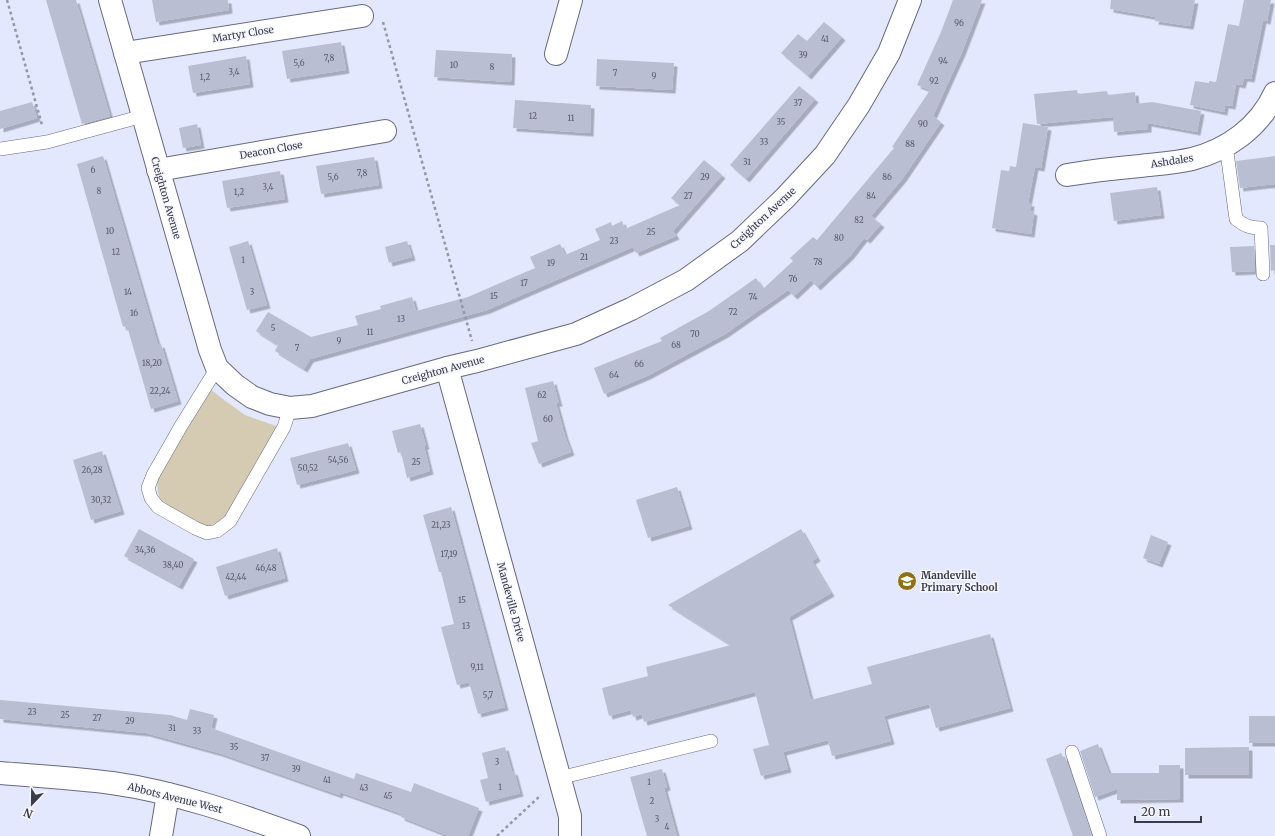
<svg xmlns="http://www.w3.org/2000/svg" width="1275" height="836" font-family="Merriweather,serif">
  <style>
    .green { fill: #d5cbb3 }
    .building { fill: #babed3; filter: url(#shadow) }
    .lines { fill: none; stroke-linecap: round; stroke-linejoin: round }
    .lane-casing { stroke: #676a7d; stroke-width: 14 }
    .street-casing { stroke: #676a7d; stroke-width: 24 }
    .path { stroke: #9497a7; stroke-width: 2.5; stroke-dasharray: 3 3; stroke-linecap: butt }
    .lane { stroke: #fff; stroke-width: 13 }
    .street { stroke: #fff; stroke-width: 22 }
    .labels { text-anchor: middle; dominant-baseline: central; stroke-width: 3; stroke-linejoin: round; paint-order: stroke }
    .number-label { font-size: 8px; fill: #5b5c68 }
    .street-label { font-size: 10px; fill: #3b3c45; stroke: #f4f6ff }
    .poi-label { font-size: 10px; font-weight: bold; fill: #3b3c45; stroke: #f4f6ff; text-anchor: start }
  </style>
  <defs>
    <filter id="shadow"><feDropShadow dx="3.5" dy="3.5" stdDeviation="0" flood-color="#0004"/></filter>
  </defs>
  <rect width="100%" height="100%" fill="#e4e8fe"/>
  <path class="green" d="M210 389 224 400 245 415 279 427 225 521 210 527 204 526C194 520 167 509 161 500 157 494 157 486 158 479Z"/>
  <g class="building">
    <polygon points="46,0 76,0 110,116 82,124"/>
    <polygon points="152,0 228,0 229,10 156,22"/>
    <polygon points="953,0 982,0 962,52 933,116 941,122 903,178 871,216 881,224 867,240 864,238 850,256 817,287 811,280 794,296 788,290 725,334 647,376 604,394 594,368 662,341 660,338 709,311 756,278 763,289 793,261 790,258 813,237 817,240 894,148 892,147 930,90 917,85 941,32"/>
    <polygon points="1111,0 1195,0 1190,26 1155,21 1156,17 1110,9"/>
    <polygon points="1244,0 1271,0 1267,21 1263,20 1251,79 1244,78 1242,85 1236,84 1232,106 1225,105 1224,112 1190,105 1195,81 1209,83 1209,81 1216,82 1228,24 1239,26"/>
    <polygon points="824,22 842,37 808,76 781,53 798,34 807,41"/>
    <polygon points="341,42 346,70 287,79 282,51"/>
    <polygon points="436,50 512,54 511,82 434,77"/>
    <polygon points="246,56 250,84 193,93 188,66"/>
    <polygon points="597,59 674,63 672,90 596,86"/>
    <polygon points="799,86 815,99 746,179 730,165"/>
    <polygon points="1077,90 1078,94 1107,91 1108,95 1135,92 1136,104 1152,102 1201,111 1197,132 1148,123 1148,129 1114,132 1113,117 1037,124 1034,94"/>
    <polygon points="515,100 591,105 590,133 513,128"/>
    <polygon points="32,102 37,118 0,129 0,111"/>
    <polygon points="1023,123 1048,127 1041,168 1035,167 1028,203 1031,203 1030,211 1034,212 1031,234 992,228 1001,170 1009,171 1010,166 1016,167"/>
    <polygon points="197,124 201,145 183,148 179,128"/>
    <polygon points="103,156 158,345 161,344 178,401 151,409 127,326 123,327 77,164"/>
    <polygon points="1275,156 1275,184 1240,188 1236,161"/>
    <polygon points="374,157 379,185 321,194 316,166"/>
    <polygon points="704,160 722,175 673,231 676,236 636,253 633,247 487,310 310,359 304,369 275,351 278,345 256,331 268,312 311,337 358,325 355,316 381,309 380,306 412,297 416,311 468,297 535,268 530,257 560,244 565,255 600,240 595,229 611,222 612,226 622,221 625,229 680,205 671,198"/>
    <polygon points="280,171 285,199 227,208 222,181"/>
    <polygon points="1157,187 1161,215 1114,221 1110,193"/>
    <polygon points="248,241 267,305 247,310 229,247"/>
    <polygon points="407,241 412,257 389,263 385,247"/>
    <polygon points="1270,245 1275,245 1275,270 1271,271"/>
    <polygon points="1254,246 1255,271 1232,272 1230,247"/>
    <polygon points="553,381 559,403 556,403 565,436 571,452 539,464 531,443 538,441 525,388"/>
    <polygon points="420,424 426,446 424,446 430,471 407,478 401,452 398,453 392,431"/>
    <polygon points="348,443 356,470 297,485 290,458"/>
    <polygon points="102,451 121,511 91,520 73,460"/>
    <polygon points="677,487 689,526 648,538 636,500"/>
    <polygon points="451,507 505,707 478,714 469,682 457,685 441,627 454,624 441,572 439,572 423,515"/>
    <polygon points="139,529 194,559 179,586 124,556"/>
    <polygon points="801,529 817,558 812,561 831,593 789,617 811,700 872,684 867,667 990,634 1010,708 936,728 929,704 884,716 891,741 832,756 828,740 783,752 788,769 761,776 753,749 769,745 755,692 644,722 642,714 633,717 631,710 609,716 602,688 648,676 646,667 731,645 668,605"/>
    <polygon points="1151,535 1168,542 1159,564 1143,558"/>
    <polygon points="277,548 285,578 225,596 216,567"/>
    <polygon points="0,700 170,715 187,720 190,709 214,715 211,728 354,779 356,773 411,792 414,783 479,808 468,836 449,836 401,817 402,814 340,792 339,795 219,753 146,733 0,719"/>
    <rect x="1249" y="716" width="26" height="27"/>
    <polygon points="1098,744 1109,773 1159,773 1159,765 1180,765 1180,799 1117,800 1117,789 1095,797 1080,751"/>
    <polygon points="505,747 512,772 514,771 520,793 486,802 480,780 488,778 482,753"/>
    <polygon points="1249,747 1249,775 1185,775 1185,748"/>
    <polygon points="1061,753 1063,757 1065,757 1092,836 1073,836 1046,759"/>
    <polygon points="662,769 667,787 664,788 677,836 647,836 630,777"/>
  </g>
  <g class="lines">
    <defs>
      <g id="lane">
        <path d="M1226 145 1236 219C1245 226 1250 228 1261 228L1263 274"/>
        <polyline points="0,149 47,142 143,116"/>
        <polyline points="217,368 181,426 153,475 148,488 151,498 158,507 195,528 207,533 217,531 230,521 284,427 290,408"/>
        <polyline points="1072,752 1100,836"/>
        <polyline points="559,778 711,741"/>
      </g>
      <g id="street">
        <polyline points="110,0 210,350 217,368 235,385 252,397 270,404 290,408 312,406 447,368 477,361 576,334 631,309 686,280 740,241 785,198 825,155 859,105 889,53 910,0"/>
        <polyline points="125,53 362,16"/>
        <polyline points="556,54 571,0"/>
        <polyline points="158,170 385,131"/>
        <path d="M1067 175C1092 171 1116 168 1140 166 1157 164 1175 163 1192 159 1227 150 1259 128 1275 93"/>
        <polyline points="447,368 570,816 570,836"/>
        <path d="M0 773C37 776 75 778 112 783 176 792 238 814 299 836"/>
        <polyline points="161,836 168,794"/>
      </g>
    </defs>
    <use href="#lane" class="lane-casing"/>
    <use href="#street" class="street-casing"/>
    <g class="path">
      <polyline points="7,0 42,125"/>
      <polyline points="383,22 472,341"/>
      <polyline points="497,836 541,795"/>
    </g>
    <use href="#lane" class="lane"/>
    <use href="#street" class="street"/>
  </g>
  <defs>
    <symbol id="school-disc" viewBox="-11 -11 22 22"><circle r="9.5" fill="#8e7114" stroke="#f4f6ff"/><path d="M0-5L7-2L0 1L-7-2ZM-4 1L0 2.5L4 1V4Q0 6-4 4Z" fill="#fff"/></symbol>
  </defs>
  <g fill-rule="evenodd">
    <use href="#school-disc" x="896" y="570" width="22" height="22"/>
  </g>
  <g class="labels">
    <g class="number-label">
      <text x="959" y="23">96</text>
      <text x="825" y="39">41</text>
      <text x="803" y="55">39</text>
      <text x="329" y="58">7,8</text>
      <text x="943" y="61">94</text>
      <text x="299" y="63">5,6</text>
      <text x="454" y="65">10</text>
      <text x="492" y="67">8</text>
      <text x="234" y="72">3,4</text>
      <text x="615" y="73">7</text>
      <text x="654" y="76">9</text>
      <text x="205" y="77">1,2</text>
      <text x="934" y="81">92</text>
      <text x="798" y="103">37</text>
      <text x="533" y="116">12</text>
      <text x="571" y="118">11</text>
      <text x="781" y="122">35</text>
      <text x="923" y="124">90</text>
      <text x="764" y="142">33</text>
      <text x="910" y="144">88</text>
      <text x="747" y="162">31</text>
      <text x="93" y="170">6</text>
      <text x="362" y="173">7,8</text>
      <text x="333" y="177">5,6</text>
      <text x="705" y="177">29</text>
      <text x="887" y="177">86</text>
      <text x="268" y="187">3,4</text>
      <text x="99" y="191">8</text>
      <text x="239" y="192">1,2</text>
      <text x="688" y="196">27</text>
      <text x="871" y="196">84</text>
      <text x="859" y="220">82</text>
      <text x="110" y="231">10</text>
      <text x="651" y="232">25</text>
      <text x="839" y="238">80</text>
      <text x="614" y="241">23</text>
      <text x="116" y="252">12</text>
      <text x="584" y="257">21</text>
      <text x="243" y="260">1</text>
      <text x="818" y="262">78</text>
      <text x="551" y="263">19</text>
      <text x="793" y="279">76</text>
      <text x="524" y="283">17</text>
      <text x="128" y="292">14</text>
      <text x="252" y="292">3</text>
      <text x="494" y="296">15</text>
      <text x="753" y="297">74</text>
      <text x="733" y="312">72</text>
      <text x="134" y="313">16</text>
      <text x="401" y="319">13</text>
      <text x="273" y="328">5</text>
      <text x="370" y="332">11</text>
      <text x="695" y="334">70</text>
      <text x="339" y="341">9</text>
      <text x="676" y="345">68</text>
      <text x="297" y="348">7</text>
      <text x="152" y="363">18,20</text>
      <text x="639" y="364">66</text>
      <text x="614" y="375">64</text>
      <text x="160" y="391">22,24</text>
      <text x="542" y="395">62</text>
      <text x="548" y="419">60</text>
      <text x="338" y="460">54,56</text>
      <text x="416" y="462">25</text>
      <text x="308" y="468">50,52</text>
      <text x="92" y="470">26,28</text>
      <text x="101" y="500">30,32</text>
      <text x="441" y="525">21,23</text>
      <text x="145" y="550">34,36</text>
      <text x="449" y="554">17,19</text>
      <text x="173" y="565">38,40</text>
      <text x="266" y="568">46,48</text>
      <text x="236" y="577">42,44</text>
      <text x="462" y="600">15</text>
      <text x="466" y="626">13</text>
      <text x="477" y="667">9,11</text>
      <text x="488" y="695">5,7</text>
      <text x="32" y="712">23</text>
      <text x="65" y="715">25</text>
      <text x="97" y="718">27</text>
      <text x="130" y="721">29</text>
      <text x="172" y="728">31</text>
      <text x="197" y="731">33</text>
      <text x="234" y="747">35</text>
      <text x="265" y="758">37</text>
      <text x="497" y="762">3</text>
      <text x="296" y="769">39</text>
      <text x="327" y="780">41</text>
      <text x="649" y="782">1</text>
      <text x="500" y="787">1</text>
      <text x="364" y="788">43</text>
      <text x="388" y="796">45</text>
      <text x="652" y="801">2</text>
      <text x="657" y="819">3</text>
      <text x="667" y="827">4</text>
    </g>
    <g class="street-label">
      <text transform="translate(243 34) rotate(-9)">Martyr Close</text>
      <text transform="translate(271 150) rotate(-10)">Deacon Close</text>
      <text transform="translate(1172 161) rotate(-9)">Ashdales</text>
      <text transform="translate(166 198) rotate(74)">Creighton Avenue</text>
      <text transform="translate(763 218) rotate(-43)">Creighton Avenue</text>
      <text transform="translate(443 370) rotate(-15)">Creighton Avenue</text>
      <text transform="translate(511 602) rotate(75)">Mandeville Drive</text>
      <text transform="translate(175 798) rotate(14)">Abbots Avenue West</text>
    </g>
    <g class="poi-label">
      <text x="921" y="575">Mandeville<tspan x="921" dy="12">Primary School</tspan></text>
    </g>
  </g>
  <g transform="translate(32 804) rotate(202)" stroke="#f4f6ff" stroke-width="3" paint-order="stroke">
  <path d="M0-3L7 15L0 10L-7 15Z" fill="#3b3c45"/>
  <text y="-6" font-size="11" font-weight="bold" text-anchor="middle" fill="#3b3c45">N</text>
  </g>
  <path d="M1135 816v6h66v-6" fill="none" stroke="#3b3c45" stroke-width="2"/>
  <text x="1141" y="816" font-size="12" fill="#3b3c45" stroke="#f4f6ff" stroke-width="3" paint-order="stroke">20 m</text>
</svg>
